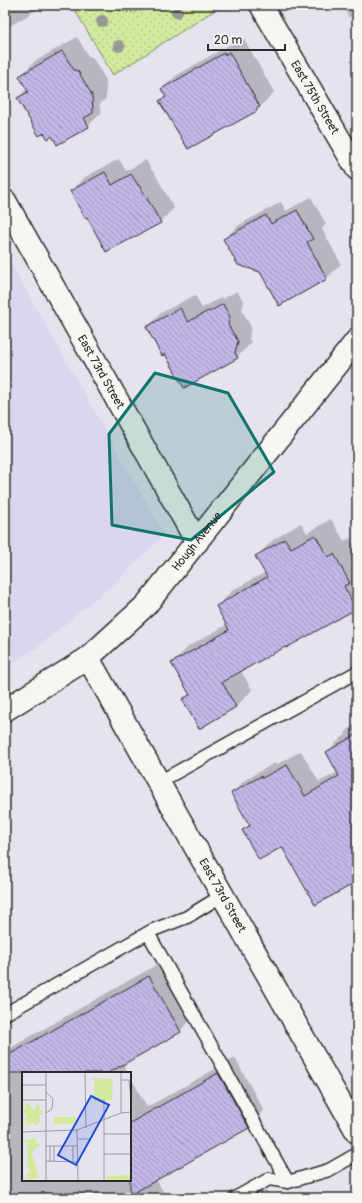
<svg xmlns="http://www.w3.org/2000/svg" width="362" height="1203" font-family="Pangolin,sans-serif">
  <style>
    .built { fill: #dbd6ed }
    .park { fill: url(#park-dots); stroke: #7e8a64 }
    .shadow { fill: #0003 }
    .building { fill: url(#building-back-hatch); stroke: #2b2b2b }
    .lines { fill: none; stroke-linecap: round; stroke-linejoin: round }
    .service-casing { stroke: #2b2b2b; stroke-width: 15 }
    .minor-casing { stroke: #2b2b2b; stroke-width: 25 }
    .tertiary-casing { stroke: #2b2b2b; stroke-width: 25 }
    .path { stroke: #2b2b2b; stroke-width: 2.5; stroke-dasharray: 1 3; stroke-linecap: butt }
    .service { stroke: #f6f6f2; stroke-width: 12 }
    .minor { stroke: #f6f6f2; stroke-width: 22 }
    .tertiary { stroke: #f6f6f2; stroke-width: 22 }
    .tree { fill: #969893 }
    .marked { fill: #0f766e; fill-opacity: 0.2; stroke: #0f766e; stroke-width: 3; stroke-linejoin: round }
    .labels { text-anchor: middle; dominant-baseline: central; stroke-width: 3.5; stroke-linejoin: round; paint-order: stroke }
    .street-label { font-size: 12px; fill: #2b2b2b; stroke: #f6f6f2 }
    .inset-road { fill: none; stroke: #9b99a1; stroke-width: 1 }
    .view { fill: #1d4ed8; fill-opacity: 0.15; stroke: #1d4ed8; stroke-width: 2 }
    .inset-edge { fill: none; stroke: #2b2b2b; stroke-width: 2 }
  </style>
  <defs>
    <pattern id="park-dots" width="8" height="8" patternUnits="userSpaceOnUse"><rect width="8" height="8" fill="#d2e99e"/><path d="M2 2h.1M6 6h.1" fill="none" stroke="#b4c888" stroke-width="1.8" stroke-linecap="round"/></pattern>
    <pattern id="building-back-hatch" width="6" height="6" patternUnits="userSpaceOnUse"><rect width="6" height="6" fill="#c2b7e8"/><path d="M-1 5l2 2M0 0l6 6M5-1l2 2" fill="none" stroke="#9e95bc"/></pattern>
  </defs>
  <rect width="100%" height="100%" fill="#e6e3ef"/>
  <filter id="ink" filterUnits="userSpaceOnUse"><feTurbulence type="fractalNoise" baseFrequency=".025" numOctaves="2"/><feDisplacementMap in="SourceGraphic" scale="8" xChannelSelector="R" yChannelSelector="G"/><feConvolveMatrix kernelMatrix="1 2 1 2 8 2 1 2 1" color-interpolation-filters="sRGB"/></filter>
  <g filter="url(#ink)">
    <polygon class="built" points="5,253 164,534 121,578 73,617 41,645 5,668"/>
    <polygon class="park" points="72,5 223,5 113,75"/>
    <g class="shadow">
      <polygon points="5,5 45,5 5,29"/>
      <polygon points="337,5 357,5 357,22 353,15 349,18 344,8"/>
      <polygon points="77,37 88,56 92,57 106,80 106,98 99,105 102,112 88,126 53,134 18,98 27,89 20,76 34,62"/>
      <polygon points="244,39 274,92 257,110 188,148 161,101 166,95 162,89 177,75 238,40 239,41"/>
      <polygon points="119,159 126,171 146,160 152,171 154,172 174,208 160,222 87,216 71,191 85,177"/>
      <polygon points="311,197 326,224 322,229 341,264 327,278 279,304 261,271 224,239 239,225 281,202 286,211"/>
      <polygon points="237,291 244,302 242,310 251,327 249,338 251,343 237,357 165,353 147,328 161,313 195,295 202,308 222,297 223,299"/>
      <polygon points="331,519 344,541 350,538 357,551 357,607 241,671 252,690 236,707 199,727 183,700 190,693 173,663 189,646 228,624 217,606 233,590 266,572 257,556 273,540 301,523 307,533"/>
      <polygon points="357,721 357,886 352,889 350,884 282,846 244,830 250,824 232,793 246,779 275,763 276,765 301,751 319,782 338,772 327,752 341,738 346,735 345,733"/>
      <polygon points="165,960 196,1015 180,1031 123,1063 128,1073 23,1073 23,1180 130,1180 130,1076 147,1107 235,1058 264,1111 248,1127 156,1179 167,1198 5,1198 5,1051"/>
    </g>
    <g class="building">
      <polygon points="62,51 74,70 78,71 92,95 93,113 84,118 89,127 57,145 52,136 48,139 44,133 39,136 17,98 28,92 19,76"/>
      <polygon points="229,52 260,107 256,109 257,111 188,149 159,101 166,97 161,89 224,53 225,55"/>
      <polygon points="105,172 112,185 131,174 138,185 140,186 161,223 106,252 87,217 85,218 70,191"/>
      <polygon points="297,210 313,239 307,242 327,279 279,306 260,272 238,265 223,239 266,215 271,224"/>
      <polygon points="223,304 230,317 228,325 238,341 235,353 238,358 184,388 165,354 162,356 146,327 180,308 188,322 208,311 209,312"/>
      <polygon points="315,535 328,557 334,554 350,583 344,586 356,609 286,648 285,647 222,682 236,707 199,729 182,699 190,695 171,663 229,630 216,606 267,577 255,556 285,539 291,548"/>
      <polygon points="357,734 357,882 315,905 282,847 259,860 242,830 250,826 231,793 261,776 262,778 287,765 305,796 339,776 326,752"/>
      <polygon points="149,976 181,1032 108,1073 5,1073 5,1057"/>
      <polygon points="218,1073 249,1128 130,1195 130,1123"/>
    </g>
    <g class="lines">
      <defs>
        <g id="service">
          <polyline points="159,782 357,672"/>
          <polyline points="148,933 288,1182"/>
          <polyline points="5,1014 153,930 187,917 223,895"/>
          <polyline points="235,1198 269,1179 288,1182 329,1170 357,1154"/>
        </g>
        <g id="minor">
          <path id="s1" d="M261 5 357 169"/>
          <path id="s2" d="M5 201 197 542"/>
          <path id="s3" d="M88 658 357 1132"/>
        </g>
        <g id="tertiary">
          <path id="s4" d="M5 710 88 658 146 605 357 340"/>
        </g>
      </defs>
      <use href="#service" class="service-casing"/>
      <use href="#minor" class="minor-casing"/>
      <use href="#tertiary" class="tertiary-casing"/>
      <path class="path" d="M113 5C123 16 142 11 154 5"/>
      <use href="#service" class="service"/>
      <use href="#minor" class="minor"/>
      <use href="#tertiary" class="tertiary"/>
    </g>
    <g class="tree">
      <circle cx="177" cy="12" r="6"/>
      <circle cx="102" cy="21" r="6"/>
      <circle cx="119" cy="46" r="6"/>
    </g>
  </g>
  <path class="marked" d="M155 373 228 393 274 472 191 540 112 525 109 434Z"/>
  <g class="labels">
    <g class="street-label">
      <text stroke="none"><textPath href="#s1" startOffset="107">East 75th Street</textPath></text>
      <text stroke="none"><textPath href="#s2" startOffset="196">East 73rd Street</textPath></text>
      <text stroke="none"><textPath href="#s4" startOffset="258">Hough Avenue</textPath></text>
      <text stroke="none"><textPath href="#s3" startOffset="273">East 73rd Street</textPath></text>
    </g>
  </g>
  <g transform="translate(22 1072)">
    <rect width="109" height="109" fill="#e6e3ef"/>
    <path d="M32 45H54V52H32ZM109 103V109H85V104Z" fill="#d2e99e"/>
    <path d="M16 30 18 35 17 39 22 40V42L17 43 18 49 14 54 12 50 6 54 3 50 5 42 1 41 4 36 3 31H7L10 38 13 37ZM13 65 15 71 18 72V74L12 77 10 82 17 105 8 109 3 104 8 99 5 94 6 77 3 75 7 73 2 69Z" fill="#d2e99e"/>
    <path d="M72 6 91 7 90 28 72 30Z" fill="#d2e99e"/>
    <path class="inset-road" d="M24 0V109M63 0 64 56M99 0V41M99 8H107L109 29M0 13H24M24 20 31 27 30 37 24 41M82 27V109M0 28H24M55 58 56 109M0 60 55 58 99 41 109 40M82 62H109M55 67H68M24 74H55M28 74V89M32 74V89M51 74V89M82 82H109M24 89 55 90"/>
    <path class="view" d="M69 24 87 33 54 93 36 83Z"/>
    <rect width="109" height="109" class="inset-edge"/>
  </g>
  <rect width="362" height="1203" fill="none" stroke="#f6f6f2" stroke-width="20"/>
  <rect x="10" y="10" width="342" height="1183" fill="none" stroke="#2b2b2b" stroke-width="1.5" filter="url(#ink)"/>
  <path d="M208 44v6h77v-6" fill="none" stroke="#2b2b2b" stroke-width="2"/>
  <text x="214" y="44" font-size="12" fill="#2b2b2b" stroke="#f6f6f2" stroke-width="3" paint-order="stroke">20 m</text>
</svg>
